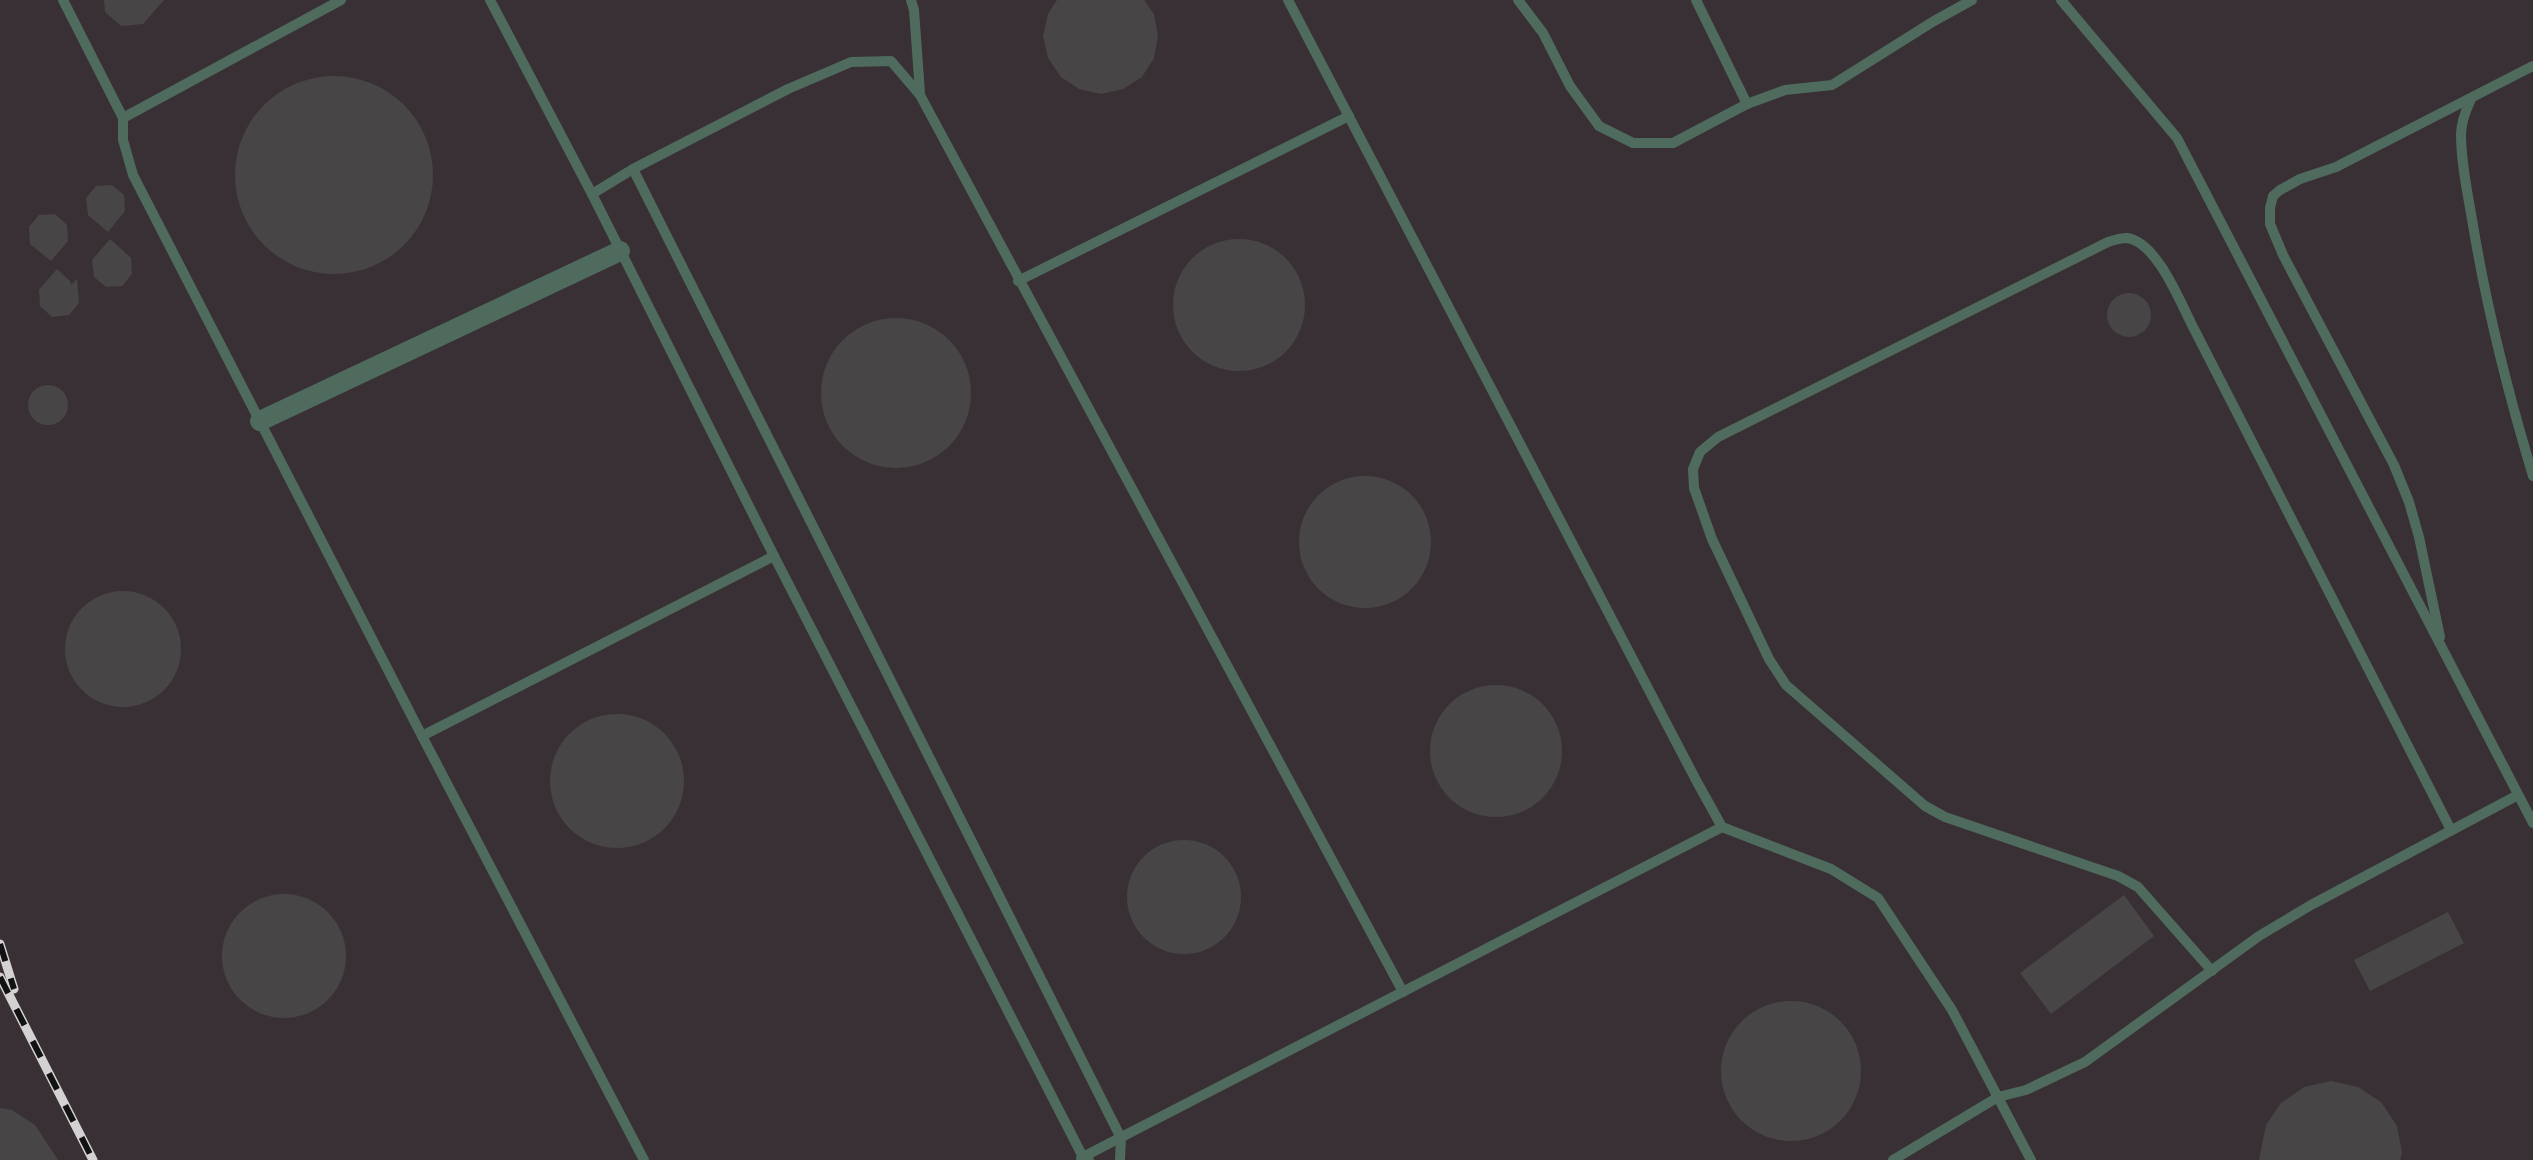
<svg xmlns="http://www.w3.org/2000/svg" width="2533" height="1160" font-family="Karla,sans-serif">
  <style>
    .built { fill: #383035 }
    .building { fill: #484546 }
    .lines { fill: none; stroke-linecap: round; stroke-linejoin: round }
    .lane { stroke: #4f6b5d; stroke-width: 10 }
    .street { stroke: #4f6b5d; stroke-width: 20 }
    .rail-casing { stroke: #d3d1d2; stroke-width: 9 }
    .rail { stroke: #131212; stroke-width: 6; stroke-dasharray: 18; stroke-linecap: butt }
  </style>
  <rect width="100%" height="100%" fill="#2b292a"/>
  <rect class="built" x="0" y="0" width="2533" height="1160"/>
  <g class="building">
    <polygon points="104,0 164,0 143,24 121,26 105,12"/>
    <polygon points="1057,0 1144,0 1154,14 1158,36 1154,58 1142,77 1123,89 1101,94 1079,89 1061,77 1048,58 1043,36 1048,14"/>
    <circle cx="334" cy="175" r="99"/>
    <polygon points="112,185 124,195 125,211 108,232 88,215 86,198 96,186"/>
    <polygon points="55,214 67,225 68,241 51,261 30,244 29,227 39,215"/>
    <circle cx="1239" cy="305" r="66"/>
    <polygon points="110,239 131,258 132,274 122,286 106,287 94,277 92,260"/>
    <polygon points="57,269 71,282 71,285 77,279 79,303 69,315 52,317 40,306 39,290"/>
    <circle cx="2129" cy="315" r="22"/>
    <circle cx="896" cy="393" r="75"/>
    <circle cx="48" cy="405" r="20"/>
    <circle cx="1365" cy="542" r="66"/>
    <circle cx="123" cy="649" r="58"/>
    <circle cx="1496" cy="751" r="66"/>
    <circle cx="617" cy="781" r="67"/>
    <circle cx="1184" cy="897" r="57"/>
    <circle cx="284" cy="956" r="62"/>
    <polygon points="2124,895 2154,936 2051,1014 2020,973"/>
    <polygon points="2448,912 2464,943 2370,991 2354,960"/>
    <circle cx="1791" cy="1071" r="70"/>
    <polygon points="2331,1081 2358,1087 2381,1102 2397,1126 2402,1152 2400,1160 2259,1160 2266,1125 2281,1103 2304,1087"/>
    <polygon points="0,1108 12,1110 35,1125 58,1160 0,1160"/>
  </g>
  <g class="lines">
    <g class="lane">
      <polyline points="63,0 123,118"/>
      <polyline points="341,0 123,118 123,140 133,175 422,736 644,1160"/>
      <polyline points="490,0 592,194 774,556 1083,1157 1089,1160"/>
      <polyline points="911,0 914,10 920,93"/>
      <polyline points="1288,0 1697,782 1722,827 1831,869 1878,898 1952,1010 2031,1160"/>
      <polyline points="1518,0 1543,33 1570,86 1599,126 1633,143 1673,143 1747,104"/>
      <polyline points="1696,0 1747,104 1785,90 1832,85 1934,21 1972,0"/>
      <polyline points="2061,0 2177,138 2533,823"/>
      <path d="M2471 99C2466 110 2461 122 2461 134 2461 164 2468 195 2473 225 2487 310 2508 393 2533 476"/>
      <polyline points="633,169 1121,1138 1120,1160"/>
      <polyline points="592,194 633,169 788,89 851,62 891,61 920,95 1403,992"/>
      <polyline points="1018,281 1349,116"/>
      <polyline points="2440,637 2419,537 2409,502 2394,465 2283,255 2270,224 2270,208 2273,196 2280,190 2300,179 2336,167 2533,66"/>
      <polyline points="422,736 774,556"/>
      <path d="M2212 971 2138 887 2118 876 1945 817 1925 806 1786 685 1769 659 1712 539 1694 488 1693 469 1700 452 1718 437 2108 242C2114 240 2121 238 2127 238 2157 242 2180 302 2193 327L2451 830"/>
      <polyline points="1081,1158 1722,827"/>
      <polyline points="1893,1160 1998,1097 2026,1090 2085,1062 2259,936 2311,905 2518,795"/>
    </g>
    <polyline class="street" points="260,421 620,251"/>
    <defs>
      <g id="rail">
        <polyline points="0,944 14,989"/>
        <polyline points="0,977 93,1160"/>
      </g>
    </defs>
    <use href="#rail" class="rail-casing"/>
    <use href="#rail" class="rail"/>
  </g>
</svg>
